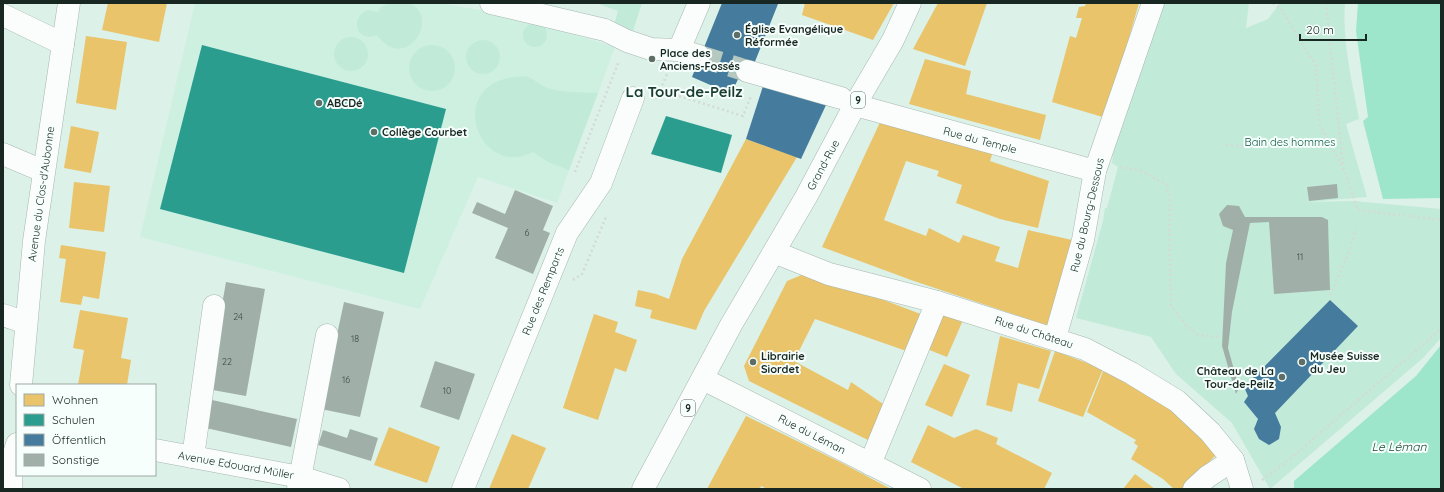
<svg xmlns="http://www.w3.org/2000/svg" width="1444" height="492" font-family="Quicksand,sans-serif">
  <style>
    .built { fill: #cdf0e1 }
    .green { fill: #c2ead9 }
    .water { fill: #9ee6cb }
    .homes { fill: #e9c46a }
    .schools { fill: #2a9d8f }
    .public { fill: #457b9d }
    .building { fill: #a0b0a9 }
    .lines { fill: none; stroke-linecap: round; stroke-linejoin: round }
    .minor-tunnel { stroke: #b5c9c0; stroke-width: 22; stroke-dasharray: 22 11; stroke-linecap: butt }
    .minor-casing { stroke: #a7b7b0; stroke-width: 23 }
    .major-casing { stroke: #a7b7b0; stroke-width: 23 }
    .path { stroke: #d4dad7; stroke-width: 2.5; stroke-dasharray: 2 3; stroke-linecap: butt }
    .minor { stroke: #fafdfc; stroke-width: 22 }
    .major { stroke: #fafdfc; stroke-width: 22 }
    .poi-dot { fill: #5d6e67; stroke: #f7fffc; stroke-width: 1.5 }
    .labels { text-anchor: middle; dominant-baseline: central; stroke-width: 4; stroke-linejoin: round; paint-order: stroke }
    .number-label { font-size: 9px; fill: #3a4943 }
    .shield { fill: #f7fffc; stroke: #5b6863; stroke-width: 1 }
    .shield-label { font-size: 10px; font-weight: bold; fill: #182721 }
    .poi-label { font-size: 11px; font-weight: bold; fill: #182721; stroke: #f7fffc; text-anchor: start }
    .street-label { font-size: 11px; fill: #182721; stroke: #f7fffc }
    .park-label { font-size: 11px; fill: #085841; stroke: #f7fffc }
    .water-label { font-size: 12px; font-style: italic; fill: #1b4536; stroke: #f7fffc }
    .district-label { font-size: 15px; font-weight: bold; fill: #1a3c30; stroke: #f7fffc }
  </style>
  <rect width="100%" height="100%" fill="#dcf1e8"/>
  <polygon class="built" points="195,3 439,3 503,14 615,47 557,203 478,177 420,309 140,237"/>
  <g class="green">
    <path d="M389 3C394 3 402 2 408 3 443 15 406 75 377 35 359 44 347 19 368 10L378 12 380 8Z"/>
    <polygon points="596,3 642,3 633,31 614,25 618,11"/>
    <path d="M1158 3H1249L1246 28 1268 19 1280 3H1345C1342 42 1352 81 1359 119L1346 124 1367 197 1306 202 1354 201 1441 209V338L1423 358 1270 489 1232 423 1176 374 1151 337 1076 318 1103 221 1105 208H1107L1118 167 1112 163 1113 153Z"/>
    <circle cx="535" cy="35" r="12"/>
    <circle cx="351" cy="54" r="17"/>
    <circle cx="483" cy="57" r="17"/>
    <circle cx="432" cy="68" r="23"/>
    <path d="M526 76C534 79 540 85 548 88 563 93 582 92 598 93L569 170 548 162 533 152C483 178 449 99 501 80 509 77 518 77 526 76Z"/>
  </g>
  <g class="water">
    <polygon points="1358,3 1441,3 1441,198 1383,199 1363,121 1368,117 1356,31"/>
    <polygon points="1441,345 1441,489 1294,489 1294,481 1416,376"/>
  </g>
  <g class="homes">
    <polygon points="108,3 167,3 159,42 102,30"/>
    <polygon points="805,3 894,3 873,40 802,15"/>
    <polygon points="938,3 987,3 965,66 913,49"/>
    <polygon points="1086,3 1139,3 1106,118 1052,102 1070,36 1076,38 1082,18 1076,18 1079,7 1085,6"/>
    <polygon points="86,36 127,42 116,110 76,103"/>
    <polygon points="925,59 971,71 966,94 1046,115 1040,140 909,104"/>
    <polygon points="882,118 994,148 990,161 1049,181 1038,228 1000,219 956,203 962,185 937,176 939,171 906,161 884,220 926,236 929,228 959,243 963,235 1000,247 995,261 1018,268 1028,230 1072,240 1049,326 911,280 822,247"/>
    <polygon points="71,126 99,132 91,173 64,168"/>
    <polygon points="746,139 797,157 704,311 696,330 650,318 652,310 635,306 638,290 656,294 669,299 682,259"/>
    <polygon points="74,182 110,186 104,232 69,228"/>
    <polygon points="61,245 106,252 99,299 83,296 81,305 60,302 66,259 59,258"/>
    <polygon points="804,274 881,299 926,316 912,353 815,319 794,361 848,390 851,382 889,408 872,442 749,381 744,366 787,281"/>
    <polygon points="80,310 128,318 121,358 131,360 127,385 78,385 84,350 73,348"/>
    <polygon points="943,312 963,320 947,357 927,349"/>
    <polygon points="594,314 618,322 615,332 637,340 626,372 615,368 598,420 563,408"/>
    <polygon points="1000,336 1051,351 1039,389 1018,383 1012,412 986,405"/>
    <polygon points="1055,351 1103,369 1083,417 1038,401"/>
    <polygon points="944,364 970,375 952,417 925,405"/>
    <polygon points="1104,369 1162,402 1184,419 1217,454 1182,489 1174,489 1163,479 1131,459 1138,446 1134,443 1136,440 1087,412"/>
    <polygon points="746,416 844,464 891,489 767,489 761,486 760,489 707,489"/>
    <polygon points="928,425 954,438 976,429 998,438 996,444 1052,473 1044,489 964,489 911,462"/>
    <polygon points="389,427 440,447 427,483 374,465"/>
    <polygon points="512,434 546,448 528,489 489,489"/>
    <polygon points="1135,474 1155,489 1123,489"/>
  </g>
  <g class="schools">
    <polygon points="202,45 446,109 404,273 160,209"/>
    <polygon points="666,116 732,135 721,173 651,154"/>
  </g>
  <g class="public">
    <polygon points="722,3 778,4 754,64 740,75 731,94 692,77"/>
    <polygon points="764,83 826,105 801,159 746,139"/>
    <polygon points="1330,300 1358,326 1275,413 1281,427 1279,439 1269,445 1259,439 1254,429 1258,419 1244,402 1248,396 1244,387"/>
  </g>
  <g class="building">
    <polygon points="1337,184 1338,198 1309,201 1307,187"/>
    <polygon points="515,190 553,206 543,230 550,233 533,274 495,258 508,228 472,213 477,202 505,214"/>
    <polygon points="1227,205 1239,206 1245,217 1322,217 1328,220 1330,290 1274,294 1269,222 1250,223 1232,312 1228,348 1239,388 1236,394 1222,346 1226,263 1233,230 1223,226 1219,214"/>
    <polygon points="226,282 265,289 246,396 207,389"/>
    <polygon points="344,302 384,312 360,417 321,409"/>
    <polygon points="435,361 475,374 459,420 420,407"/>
    <polygon points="212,400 297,419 291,447 206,428"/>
    <polygon points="350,429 378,438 371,461 318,445 323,430 347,438"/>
  </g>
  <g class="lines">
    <polyline class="minor-tunnel" points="699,56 747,71"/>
    <defs>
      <g id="minor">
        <polyline points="491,3 605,30 627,41 651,49 679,50 699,56"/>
        <polyline points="3,15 63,44"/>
        <polyline points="679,50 699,3"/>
        <polyline points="747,71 841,98"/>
        <polyline points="866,108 1095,171"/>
        <polyline points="3,154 43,171"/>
        <polyline points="774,252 829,274 937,302 1085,349 1131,373 1177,401 1210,432 1233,460 1242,489"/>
        <polyline points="3,315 26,323"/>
        <polyline points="1055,338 1083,240 1095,171 1153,3"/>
        <polyline points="703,379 920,489"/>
        <polyline points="21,385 34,241 69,3"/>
        <polyline points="155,450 300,477 339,489"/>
        <polyline points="193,457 214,306"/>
        <polyline points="870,464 937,302"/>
        <polyline points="11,489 12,460 17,444"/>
        <polyline points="298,489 327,335"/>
        <polyline points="463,489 567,233 601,183 633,98"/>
        <polyline points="1194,489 1207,477 1233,460"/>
      </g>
      <polyline id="major" points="643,489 731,325 806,197 856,103 893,40 910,3"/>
    </defs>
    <use href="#minor" class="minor-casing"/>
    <use href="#major" class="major-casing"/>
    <g class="path">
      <polyline points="1273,3 1281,9 1316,66 1319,123 1343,168 1358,210 1441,220"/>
      <polyline points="1326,3 1343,166"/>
      <polyline points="660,90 743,116 751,96"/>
      <polyline points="656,99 668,72"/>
      <polyline points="1226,145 1246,146"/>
      <polyline points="1120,167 1141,171 1167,185 1170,205 1169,240 1171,305 1186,325 1198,335 1219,337"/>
      <polyline points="575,172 619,61"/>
      <polyline points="573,280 582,274 606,217"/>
      <polyline points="1330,295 1348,254 1356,229"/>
      <polyline points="1262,480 1285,463 1441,329"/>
    </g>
    <use href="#minor" class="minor"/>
    <use href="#major" class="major"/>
  </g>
  <g class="poi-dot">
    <circle cx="737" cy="35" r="4"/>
    <circle cx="652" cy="59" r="4"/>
    <circle cx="319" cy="103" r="4"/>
    <circle cx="374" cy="132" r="4"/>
    <circle cx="753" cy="362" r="4"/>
    <circle cx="1302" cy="362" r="4"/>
    <circle cx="1282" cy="377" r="4"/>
  </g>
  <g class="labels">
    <g class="number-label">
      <text x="527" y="232">6</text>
      <text x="1300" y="256">11</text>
      <text x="238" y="316">24</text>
      <text x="355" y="338">18</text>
      <text x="227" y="361">22</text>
      <text x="346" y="379">16</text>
      <text x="447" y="390">10</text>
    </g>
    <g class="shield">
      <rect x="851" y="92" width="14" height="16" rx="3"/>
      <rect x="681" y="400" width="14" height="16" rx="3"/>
    </g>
    <g class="shield-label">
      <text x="858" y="100">9</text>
      <text x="688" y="408">9</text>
    </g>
    <g class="poi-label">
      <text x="745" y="29">Église Evangélique<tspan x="745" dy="13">Réformée</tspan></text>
      <text x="660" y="53">Place des<tspan x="660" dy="13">Anciens-Fossés</tspan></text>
      <text x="327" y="103">ABCDé</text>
      <text x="382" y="132">Collège Courbet</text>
      <text x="761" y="356">Librairie<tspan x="761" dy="13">Siordet</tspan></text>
      <text x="1310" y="356">Musée Suisse<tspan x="1310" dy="13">du Jeu</tspan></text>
      <text x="1274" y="371" text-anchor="end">Château de La<tspan x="1274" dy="13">Tour-de-Peilz</tspan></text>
    </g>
    <g class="street-label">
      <text transform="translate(980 140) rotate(15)">Rue du Temple</text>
      <text transform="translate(823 165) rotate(-62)">Grand-Rue</text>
      <text transform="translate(41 194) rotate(-82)">Avenue du Clos-d'Aubonne</text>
      <text transform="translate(1087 215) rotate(-77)">Rue du Bourg-Dessous</text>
      <text transform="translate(543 291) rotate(-68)">Rue des Remparts</text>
      <text transform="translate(1034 332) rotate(18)">Rue du Château</text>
      <text transform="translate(812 434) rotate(27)">Rue du Léman</text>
      <text transform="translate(236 465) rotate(10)">Avenue Edouard Müller</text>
    </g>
    <g class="park-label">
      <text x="1290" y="142">Bain des hommes</text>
    </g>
    <g class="water-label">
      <text x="1399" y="446">Le Léman</text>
    </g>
    <g class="district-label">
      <text x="684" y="91">La Tour-de-Peilz</text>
    </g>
  </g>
  <rect width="1444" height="492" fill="none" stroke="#182721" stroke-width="8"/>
  <rect x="16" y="384" width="140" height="92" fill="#f7fffc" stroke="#9ea9a4"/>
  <rect x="24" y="394" width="20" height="12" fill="#e9c46a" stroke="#9ea9a4"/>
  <text x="52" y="404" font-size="12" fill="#182721">Wohnen</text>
  <rect x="24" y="414" width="20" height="12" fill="#2a9d8f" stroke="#9ea9a4"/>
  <text x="52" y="424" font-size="12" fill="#182721">Schulen</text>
  <rect x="24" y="434" width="20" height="12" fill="#457b9d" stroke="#9ea9a4"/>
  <text x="52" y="444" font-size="12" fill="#182721">Öffentlich</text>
  <rect x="24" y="454" width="20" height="12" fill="#a0b0a9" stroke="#9ea9a4"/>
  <text x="52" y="464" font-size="12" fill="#182721">Sonstige</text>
  <path d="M1300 34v6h66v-6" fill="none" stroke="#182721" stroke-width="2"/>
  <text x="1306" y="34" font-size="12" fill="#182721" stroke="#f7fffc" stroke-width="3" paint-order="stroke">20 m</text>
</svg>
